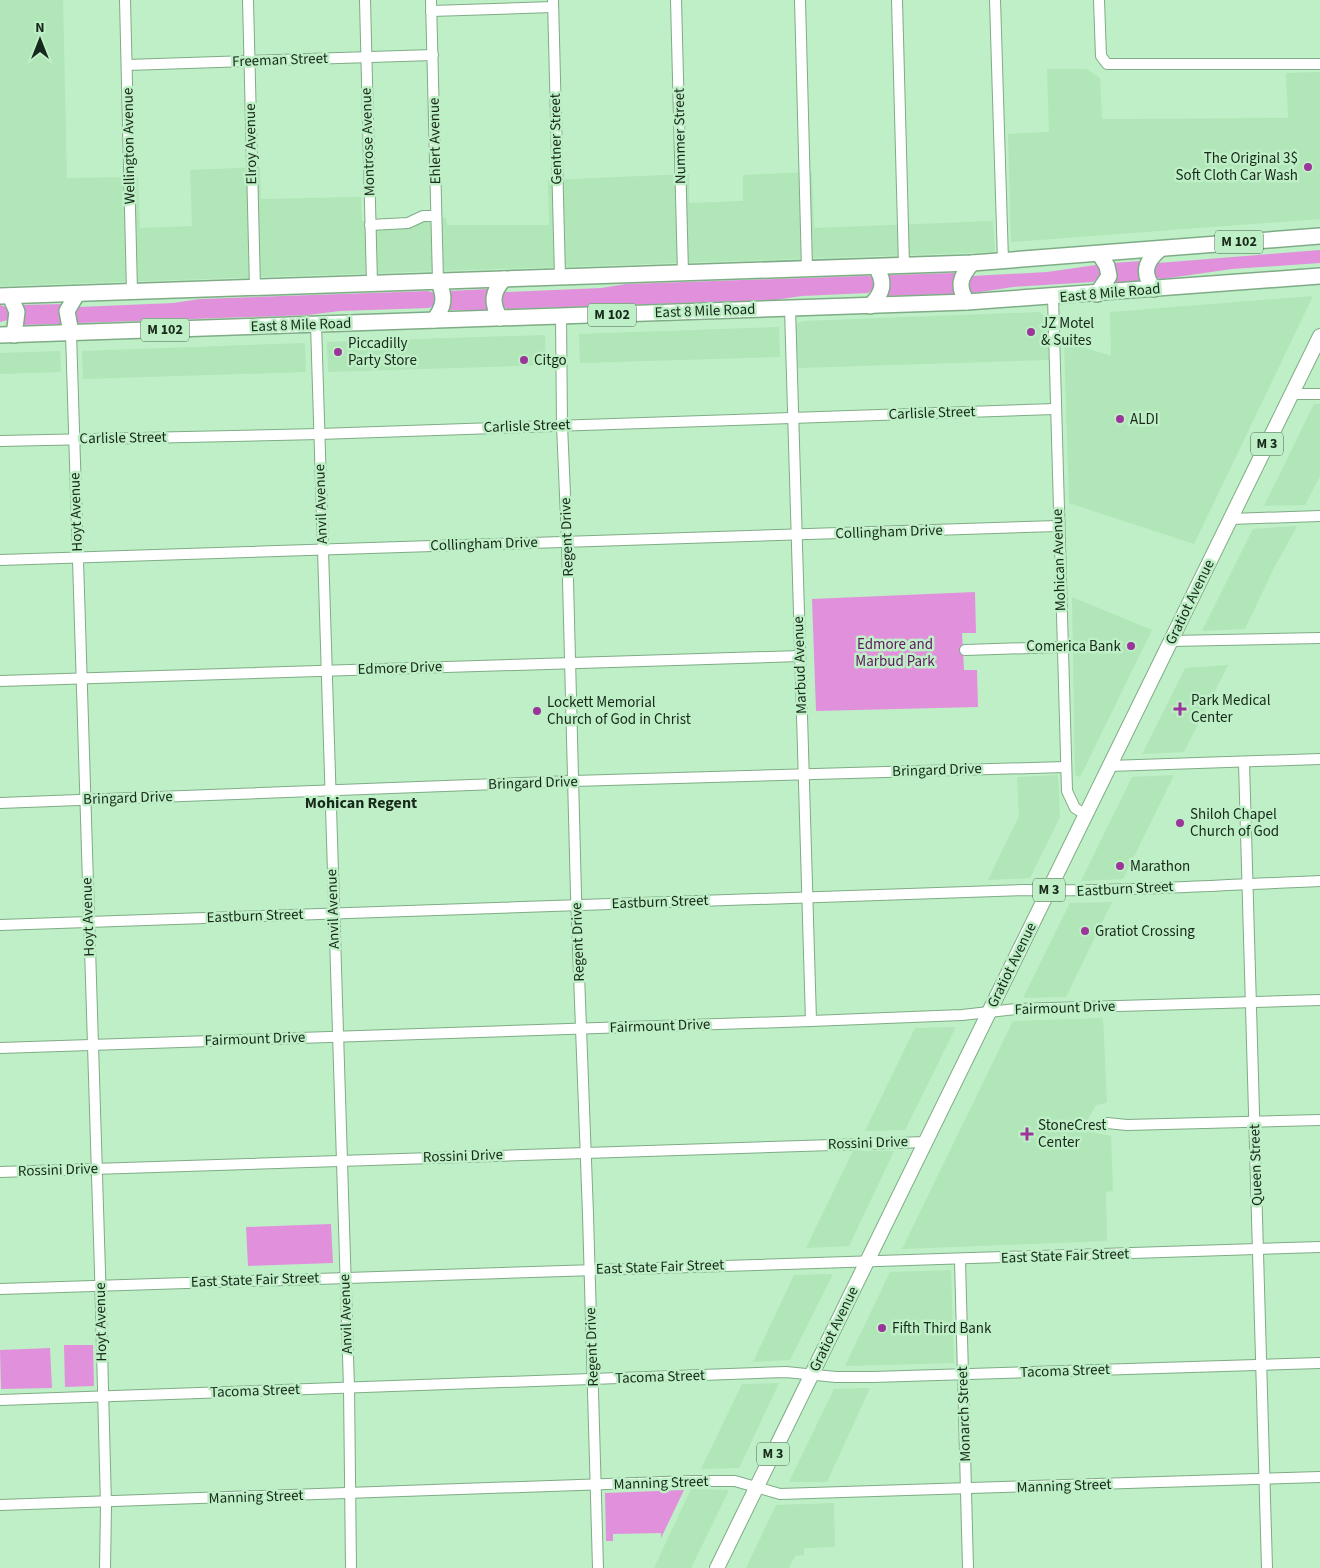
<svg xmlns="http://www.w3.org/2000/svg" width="1320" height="1568" font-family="'Source Sans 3',sans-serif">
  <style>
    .built { fill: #b0e6b8 }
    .green { fill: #e191dc }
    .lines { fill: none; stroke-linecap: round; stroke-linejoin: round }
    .minor-casing { stroke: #7fac86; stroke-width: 12 }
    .major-casing { stroke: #7fac86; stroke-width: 16 }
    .highway-casing { stroke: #7fac86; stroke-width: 18 }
    .minor { stroke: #fff; stroke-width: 10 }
    .major { stroke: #fff; stroke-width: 14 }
    .highway { stroke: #fff; stroke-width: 15 }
    .poi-dot { fill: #9b3599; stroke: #bfefc6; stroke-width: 2 }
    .labels { text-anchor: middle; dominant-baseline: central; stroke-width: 5; stroke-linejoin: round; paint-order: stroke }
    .shield { fill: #bfefc6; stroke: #49644e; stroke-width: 1 }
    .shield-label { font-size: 14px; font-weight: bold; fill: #17291a }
    .street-label { font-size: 15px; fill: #17291a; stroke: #bfefc6 }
    .poi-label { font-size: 15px; fill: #17291a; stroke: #bfefc6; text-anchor: start }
    .park-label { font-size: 15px; fill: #621661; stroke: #bfefc6 }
    .neighbourhood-label { font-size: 16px; font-weight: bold; fill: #17291a; stroke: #bfefc6 }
  </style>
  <rect width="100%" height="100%" fill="#bfefc6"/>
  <g class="built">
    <polygon points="0,0 63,0 67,178 138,177 140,228 192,226 190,170 260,167 261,199 361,197 362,221 446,218 447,225 549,225 548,180 689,174 689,203 743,201 743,175 812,172 814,228 993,221 995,252 0,286"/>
    <polygon points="1047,69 1086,69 1100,78 1102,119 1121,119 1288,118 1286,73 1320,72 1320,219 1011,242 1008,134 1049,132"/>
    <polygon points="1313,296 1194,544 1069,503 1064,341 1111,356 1110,312"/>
    <polygon points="1040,312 1047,318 1049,360 798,368 795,327 798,323 803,321"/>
    <polygon points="779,327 780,357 580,363 579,334"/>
    <polygon points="545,335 546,365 328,372 327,342"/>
    <polygon points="305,343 306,372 83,379 82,351"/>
    <polygon points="60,351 61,372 0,374 0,353"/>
    <polygon points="1314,404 1320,404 1320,476 1305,505 1264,506"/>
    <polygon points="1297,526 1274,568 1245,629 1202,631 1253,529"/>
    <polygon points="1072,597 1152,630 1080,777 1075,775"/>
    <polygon points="1228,665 1184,752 1142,754 1185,668"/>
    <polygon points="1058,775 1060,817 1030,878 988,880 1019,816 1017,777"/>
    <polygon points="1174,775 1123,879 1081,881 1132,777"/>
    <polygon points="1112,902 1066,997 1023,998 1070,903"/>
    <polygon points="1103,1018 1107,1103 1096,1105 1088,1119 1090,1127 1095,1133 1111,1136 1113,1191 1106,1192 1107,1241 902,1249 1013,1021"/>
    <polygon points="956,1027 905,1130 865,1131 915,1028"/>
    <polygon points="853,1151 894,1151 849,1246 806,1248"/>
    <polygon points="951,1270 954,1363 845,1366 890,1272"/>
    <polygon points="833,1274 790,1360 753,1362 794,1275"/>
    <polygon points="779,1383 739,1468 701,1469 742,1384"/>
    <polygon points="870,1388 827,1482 789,1482 834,1389"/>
    <polygon points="691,1489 729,1490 691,1568 654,1568"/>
    <polygon points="834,1503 835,1547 804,1548 804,1555 795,1556 789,1568 746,1568 776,1505"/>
  </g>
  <g class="green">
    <polygon points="1320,250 1320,263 1232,269 1162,279 1156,278 1152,269 1158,263"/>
    <polygon points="1140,261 1140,281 1112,283 1113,263"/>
    <polygon points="1096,265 1101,269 1102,275 1093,282 1013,287 974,293 968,291 966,281 972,276 1047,272"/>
    <polygon points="955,273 954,294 887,296 888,275"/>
    <polygon points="864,276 870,276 875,281 876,286 868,293 802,296 775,300 508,309 500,306 502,293 506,292 601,288 626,284"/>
    <polygon points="488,289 487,310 447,310 449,291"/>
    <polygon points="428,291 434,293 437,296 436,304 429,308 340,311 308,315 79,323 76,322 72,312 79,307 173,303 200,299"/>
    <polygon points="62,304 60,324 22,325 22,305"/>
    <polygon points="0,305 6,307 10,312 8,320 0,322"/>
    <polygon points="975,592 976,633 962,633 964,670 977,670 978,707 816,711 812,599"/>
    <polygon points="331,1224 333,1263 248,1266 246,1227"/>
    <polygon points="64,1345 93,1345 94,1386 65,1387"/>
    <polygon points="50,1348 52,1388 1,1389 0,1350"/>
    <polygon points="684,1490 661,1538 661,1533 613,1534 613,1541 606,1541 605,1493"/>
  </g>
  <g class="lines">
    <defs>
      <g id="minor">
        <polyline points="125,0 132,292"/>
        <polyline points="248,0 255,288"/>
        <polyline points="365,0 372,284"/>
        <polyline points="431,0 438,281"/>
        <polyline points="553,0 560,277"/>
        <polyline points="676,0 683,273"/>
        <polyline points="800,0 807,269"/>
        <polyline points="897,0 904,265"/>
        <polyline points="995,0 1003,261"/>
        <polyline points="1099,0 1101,56 1107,64 1320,64"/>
        <polyline points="431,11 553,7"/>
        <polyline points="127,65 433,55"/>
        <polyline points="370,225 408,223 423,216 436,216"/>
        <polyline points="1053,297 1067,791 1075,808 1086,815"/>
        <polyline points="790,308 811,1021"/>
        <polyline points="561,316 562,425 567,541 576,895 588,1214 598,1568"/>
        <polyline points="316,324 349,1387 351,1568"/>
        <polyline points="71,333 100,1272 106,1506 105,1568"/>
        <polyline points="1292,394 1320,394"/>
        <polyline points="0,441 319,434 1055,409"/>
        <polyline points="1231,519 1320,516"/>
        <polyline points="0,560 1058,526"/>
        <polyline points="1171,641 1320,638"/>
        <polyline points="965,650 1062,647"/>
        <polyline points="0,681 800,656"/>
        <polyline points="1244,762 1267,1568"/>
        <polyline points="1109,766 1320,759"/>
        <polyline points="0,803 573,781 1065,767"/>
        <path d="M0 925 1022 890C1121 892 1221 885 1320 881"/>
        <polyline points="0,1048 811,1021 962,1015 1016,1009 1320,1000"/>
        <polyline points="1107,1123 1127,1125 1320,1120"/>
        <polyline points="0,1172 926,1142"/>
        <polyline points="960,1260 968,1568"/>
        <polyline points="0,1289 1320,1247"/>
        <polyline points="0,1400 786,1372 836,1377 873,1377 1320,1363"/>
        <polyline points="0,1505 692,1481 735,1481 780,1494 1320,1477"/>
      </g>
      <polyline id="major" points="717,1568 1320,336"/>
      <g id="highway">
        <path d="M1154 289C1142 274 1145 262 1159 250"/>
        <polyline points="1097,294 1109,276 1107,266 1100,255"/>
        <polyline points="0,296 972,263 1320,236"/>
        <polyline points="10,296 17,312 14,335"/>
        <path d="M967 302C957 286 960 277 972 263"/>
        <path d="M870 306C883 293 886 283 876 267"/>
        <path d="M500 318C491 303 492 292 504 279"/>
        <path d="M434 320C444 307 446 297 438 281"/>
        <polyline points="71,333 67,311 77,294"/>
        <polyline points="0,335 967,302 1320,276"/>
      </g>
    </defs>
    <use href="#minor" class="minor-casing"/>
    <use href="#major" class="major-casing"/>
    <use href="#highway" class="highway-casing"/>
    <use href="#minor" class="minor"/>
    <use href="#major" class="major"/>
    <use href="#highway" class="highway"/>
  </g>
  <g class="poi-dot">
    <circle cx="1308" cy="167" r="5"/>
    <circle cx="1031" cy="332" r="5"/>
    <circle cx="338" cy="352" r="5"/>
    <circle cx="524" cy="360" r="5"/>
    <circle cx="1120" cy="419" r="5"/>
    <circle cx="1131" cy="646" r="5"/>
    <path d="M1177.5 701.5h5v5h5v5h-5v5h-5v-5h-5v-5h5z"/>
    <circle cx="537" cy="711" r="5"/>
    <circle cx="1180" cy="823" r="5"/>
    <circle cx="1120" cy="866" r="5"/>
    <circle cx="1085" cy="931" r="5"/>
    <path d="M1024.5 1126.5h5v5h5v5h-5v5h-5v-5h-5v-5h5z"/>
    <circle cx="882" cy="1328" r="5"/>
  </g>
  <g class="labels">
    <g class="shield">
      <rect x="1215" y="230.5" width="48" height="23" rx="4"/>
      <rect x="588" y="303.5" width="48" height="23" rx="4"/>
      <rect x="141" y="318.5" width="48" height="23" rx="4"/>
      <rect x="1251" y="432.5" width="32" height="23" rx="4"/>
      <rect x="1033" y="878.5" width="32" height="23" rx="4"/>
      <rect x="757" y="1442.5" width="32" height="23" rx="4"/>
    </g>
    <g class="shield-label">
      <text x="1239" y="242">M 102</text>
      <text x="612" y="315">M 102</text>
      <text x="165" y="330">M 102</text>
      <text x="1267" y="444">M 3</text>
      <text x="1049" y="890">M 3</text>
      <text x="773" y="1454">M 3</text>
    </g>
    <g class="street-label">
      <text transform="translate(280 60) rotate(-2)">Freeman Street</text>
      <text transform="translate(680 136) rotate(-91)">Nummer Street</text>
      <text transform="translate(556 139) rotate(-91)">Gentner Street</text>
      <text transform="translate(435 141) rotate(-91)">Ehlert Avenue</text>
      <text transform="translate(368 142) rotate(-92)">Montrose Avenue</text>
      <text transform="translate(251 144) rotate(-91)">Elroy Avenue</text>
      <text transform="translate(129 146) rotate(-91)">Wellington Avenue</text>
      <text transform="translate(1110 293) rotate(-5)">East 8 Mile Road</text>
      <text transform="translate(705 311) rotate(-2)">East 8 Mile Road</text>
      <text transform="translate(301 325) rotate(-2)">East 8 Mile Road</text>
      <text transform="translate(932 413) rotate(-2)">Carlisle Street</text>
      <text transform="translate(527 426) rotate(-2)">Carlisle Street</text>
      <text transform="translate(123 438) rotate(-1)">Carlisle Street</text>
      <text transform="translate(321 504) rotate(-92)">Anvil Avenue</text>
      <text transform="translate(76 512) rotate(-92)">Hoyt Avenue</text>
      <text transform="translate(889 532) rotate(-2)">Collingham Drive</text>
      <text transform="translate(567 537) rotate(-92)">Regent Drive</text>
      <text transform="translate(484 544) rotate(-2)">Collingham Drive</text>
      <text transform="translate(1059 560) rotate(-92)">Mohican Avenue</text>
      <text transform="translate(1190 602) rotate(-64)">Gratiot Avenue</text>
      <text transform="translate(800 665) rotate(-92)">Marbud Avenue</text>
      <text transform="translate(400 668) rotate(-2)">Edmore Drive</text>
      <text transform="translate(937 770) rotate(-2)">Bringard Drive</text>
      <text transform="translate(533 783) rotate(-2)">Bringard Drive</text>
      <text transform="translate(128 798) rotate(-2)">Bringard Drive</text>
      <text transform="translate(1125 889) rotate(-3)">Eastburn Street</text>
      <text transform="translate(660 902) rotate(-2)">Eastburn Street</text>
      <text transform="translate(333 909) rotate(-92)">Anvil Avenue</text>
      <text transform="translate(255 916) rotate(-2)">Eastburn Street</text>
      <text transform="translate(88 917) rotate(-92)">Hoyt Avenue</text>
      <text transform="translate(578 942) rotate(-92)">Regent Drive</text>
      <text transform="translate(1012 965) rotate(-64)">Gratiot Avenue</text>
      <text transform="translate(1065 1008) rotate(-2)">Fairmount Drive</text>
      <text transform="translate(660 1026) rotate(-2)">Fairmount Drive</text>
      <text transform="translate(255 1039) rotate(-2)">Fairmount Drive</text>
      <text transform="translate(868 1143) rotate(-2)">Rossini Drive</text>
      <text transform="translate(463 1156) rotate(-2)">Rossini Drive</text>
      <text transform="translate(1256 1165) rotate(-92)">Queen Street</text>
      <text transform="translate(58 1170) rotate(-2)">Rossini Drive</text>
      <text transform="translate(1065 1256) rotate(-2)">East State Fair Street</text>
      <text transform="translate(660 1267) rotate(-2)">East State Fair Street</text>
      <text transform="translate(255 1280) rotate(-2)">East State Fair Street</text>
      <text transform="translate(346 1314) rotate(-92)">Anvil Avenue</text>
      <text transform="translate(101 1322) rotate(-91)">Hoyt Avenue</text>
      <text transform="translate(834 1329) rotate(-64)">Gratiot Avenue</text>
      <text transform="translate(592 1347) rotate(-92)">Regent Drive</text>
      <text transform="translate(1065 1371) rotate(-2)">Tacoma Street</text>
      <text transform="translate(660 1377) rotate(-2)">Tacoma Street</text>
      <text transform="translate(255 1391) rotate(-2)">Tacoma Street</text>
      <text transform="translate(964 1414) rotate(-92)">Monarch Street</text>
      <text transform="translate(661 1483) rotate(-2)">Manning Street</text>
      <text transform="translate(1064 1486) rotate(-2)">Manning Street</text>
      <text transform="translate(256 1497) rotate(-2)">Manning Street</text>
    </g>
    <g class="poi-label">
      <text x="1298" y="158" text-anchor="end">The Original 3$<tspan x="1298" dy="17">Soft Cloth Car Wash</tspan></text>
      <text x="1041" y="323">JZ Motel<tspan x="1041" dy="17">&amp; Suites</tspan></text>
      <text x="348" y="343">Piccadilly<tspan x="348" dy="17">Party Store</tspan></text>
      <text x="534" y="360">Citgo</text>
      <text x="1130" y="419">ALDI</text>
      <text x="1121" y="646" text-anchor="end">Comerica Bank</text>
      <text x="1191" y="700">Park Medical<tspan x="1191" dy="17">Center</tspan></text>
      <text x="547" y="702">Lockett Memorial<tspan x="547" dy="17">Church of God in Christ</tspan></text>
      <text x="1190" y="814">Shiloh Chapel<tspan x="1190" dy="17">Church of God</tspan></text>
      <text x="1130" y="866">Marathon</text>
      <text x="1095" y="931">Gratiot Crossing</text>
      <text x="1038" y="1125">StoneCrest<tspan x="1038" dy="17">Center</tspan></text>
      <text x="892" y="1328">Fifth Third Bank</text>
    </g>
    <g class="park-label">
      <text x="895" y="644">Edmore and<tspan x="895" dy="17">Marbud Park</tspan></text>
    </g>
    <g class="neighbourhood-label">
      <text x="361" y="803">Mohican Regent</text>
    </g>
  </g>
  <g transform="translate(40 40)" stroke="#bfefc6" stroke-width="4" paint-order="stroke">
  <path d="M0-4L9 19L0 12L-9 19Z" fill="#17291a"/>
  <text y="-8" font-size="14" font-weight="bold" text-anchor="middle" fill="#17291a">N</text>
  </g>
</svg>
